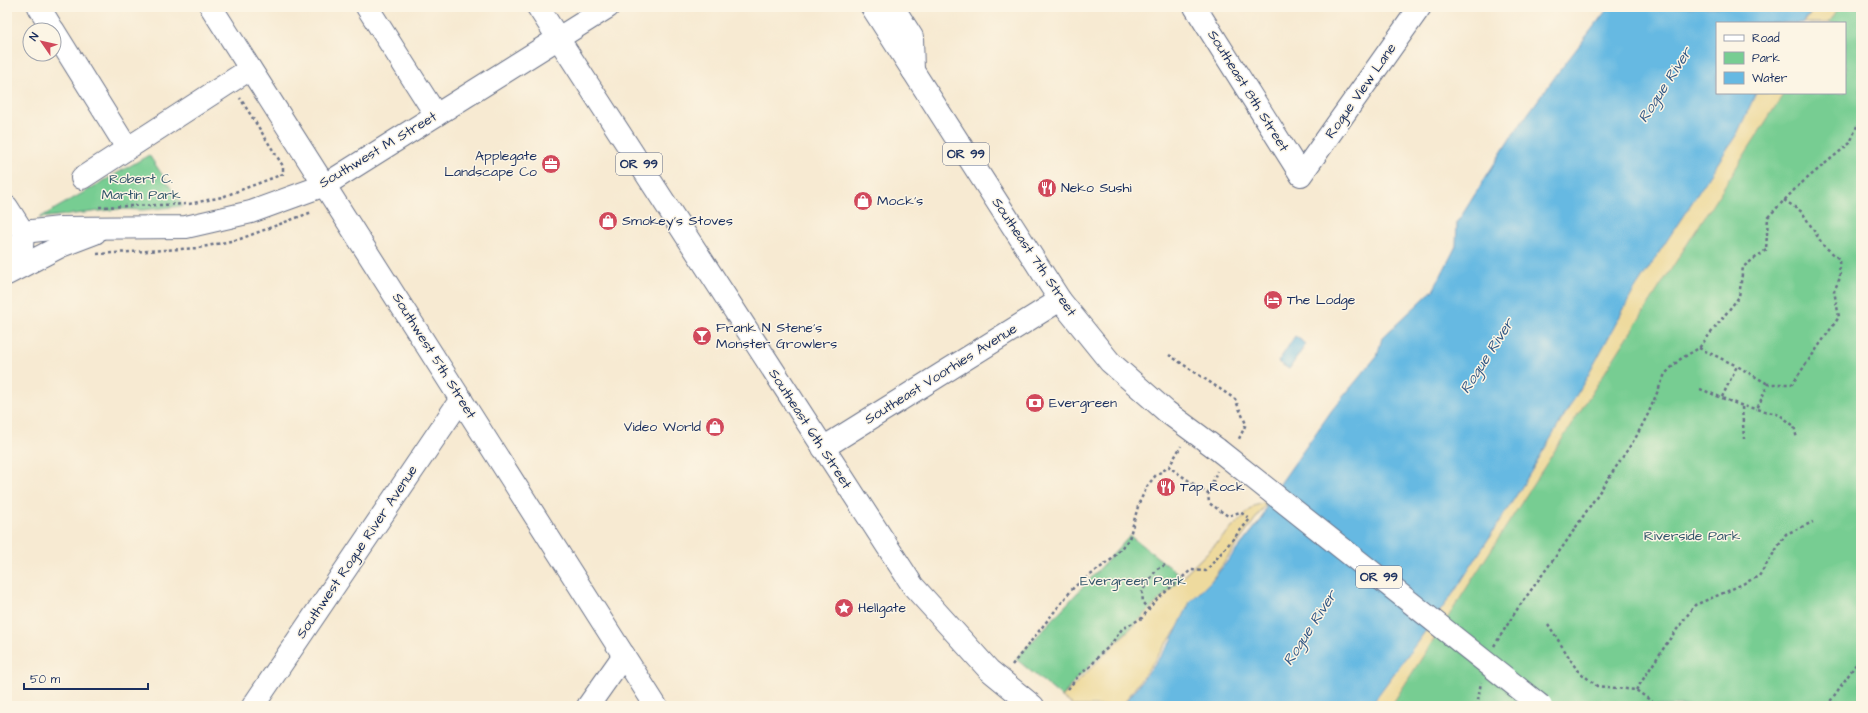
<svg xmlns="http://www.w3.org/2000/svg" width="1868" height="713" font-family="'Architects Daughter',sans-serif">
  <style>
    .green { fill: #77cd92; stroke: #497e78 }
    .sand { fill: #eeda9e; stroke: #84847e }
    .water { fill: #66b9e2; stroke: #4074a0 }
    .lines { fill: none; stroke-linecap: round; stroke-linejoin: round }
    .minor-casing { stroke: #687087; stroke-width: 24 }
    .highway-casing { stroke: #687087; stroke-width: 24 }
    .path { stroke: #687087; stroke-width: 2.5; stroke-dasharray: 3 3; stroke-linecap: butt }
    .minor { stroke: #fff; stroke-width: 22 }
    .highway { stroke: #fff; stroke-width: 22 }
    .highway-bridge-casing { stroke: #687087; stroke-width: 24; stroke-linecap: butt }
    .highway-bridge { stroke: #fff; stroke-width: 22 }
    .labels { text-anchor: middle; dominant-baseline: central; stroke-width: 3; stroke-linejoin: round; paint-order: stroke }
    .shield { fill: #fcf5e5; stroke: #5e6a86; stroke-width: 1 }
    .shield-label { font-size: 13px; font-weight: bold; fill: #1b2f5e }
    .street-label { font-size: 14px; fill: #1b2f5e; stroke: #fcf5e5 }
    .poi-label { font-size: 14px; fill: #1b2f5e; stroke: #fcf5e5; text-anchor: start }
    .park-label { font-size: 14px; fill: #32566b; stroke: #fcf5e5 }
    .water-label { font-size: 15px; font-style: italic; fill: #325886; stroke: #fcf5e5 }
  </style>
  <rect width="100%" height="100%" fill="#fcf5e5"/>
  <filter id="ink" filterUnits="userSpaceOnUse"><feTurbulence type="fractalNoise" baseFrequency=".025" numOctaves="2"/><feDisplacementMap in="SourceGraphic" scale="8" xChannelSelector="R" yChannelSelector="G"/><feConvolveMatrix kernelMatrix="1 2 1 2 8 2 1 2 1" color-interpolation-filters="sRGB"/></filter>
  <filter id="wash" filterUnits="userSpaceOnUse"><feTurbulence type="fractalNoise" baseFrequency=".012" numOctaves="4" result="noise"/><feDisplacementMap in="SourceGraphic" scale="16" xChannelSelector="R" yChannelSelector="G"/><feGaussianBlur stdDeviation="0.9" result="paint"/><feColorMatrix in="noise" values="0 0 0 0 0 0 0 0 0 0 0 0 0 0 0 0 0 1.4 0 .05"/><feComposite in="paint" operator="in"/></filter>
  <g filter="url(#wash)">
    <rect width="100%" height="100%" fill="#f7ead2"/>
    <g class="green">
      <polygon points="1838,7 1861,7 1861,706 1385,706 1782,93 1845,93 1845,23 1829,23"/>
      <polygon points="149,155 183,206 142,210 119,209 39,218"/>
      <polygon points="1130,536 1184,578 1076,679 1062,697 1016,659"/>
    </g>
    <g class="sand">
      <polygon points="1815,7 1839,7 1829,23 1804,23"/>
      <polygon points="1756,93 1784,93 1391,706 1362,706"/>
      <polygon points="1268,501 1122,706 1074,706 1062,697 1254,506"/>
    </g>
    <g class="water">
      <polygon points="1609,7 1815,7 1803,23 1717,23 1717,93 1756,93 1737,134 1633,292 1586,379 1523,485 1455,591 1370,706 1123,706 1171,642 1190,602 1213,579 1262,519 1268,501 1332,410 1377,356 1382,338 1434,289 1456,246 1457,223 1511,137 1557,74"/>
      <polygon points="1295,336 1306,344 1289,369 1278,362"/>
    </g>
  </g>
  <g filter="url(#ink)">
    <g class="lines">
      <defs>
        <g id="minor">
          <polyline points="39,7 53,30"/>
          <polyline points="211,7 656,706"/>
          <polyline points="367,7 436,115"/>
          <polyline points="1195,7 1301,175 1420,7"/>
          <polyline points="54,31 127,148"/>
          <polyline points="82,178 250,69"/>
          <polyline points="7,207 23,232"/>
          <polyline points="23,232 60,228 186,227 251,212 325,185 608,7"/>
          <polyline points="7,261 22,247 23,232"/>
          <polyline points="7,274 61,246 95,233"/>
          <polyline points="823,448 1060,300"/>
          <polyline points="253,706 461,399"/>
          <polyline points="588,706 624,655"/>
        </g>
        <g id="highway">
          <polyline points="538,7 913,586 989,670 1033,706"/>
          <polyline points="872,7 1060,300 1110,362 1167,412 1217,449"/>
          <polyline points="893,7 912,37 913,71"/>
        </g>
      </defs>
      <use href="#minor" class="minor-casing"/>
      <use href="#highway" class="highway-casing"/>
      <g class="path">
        <polyline points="1784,200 1802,212 1823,245 1839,259 1840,278 1834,291 1839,317 1792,384 1768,384 1757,409 1780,415 1794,426 1797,439"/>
        <polyline points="99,207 189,204 222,197 283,174 283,166 240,98"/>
        <polyline points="97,254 198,248 240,239 312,212"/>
        <polyline points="1699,348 1737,366"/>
        <polyline points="1169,355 1235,399 1246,424 1238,441"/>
        <path d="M1700 389C1719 396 1737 406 1757 409"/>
        <polyline points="1722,397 1737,366 1768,384"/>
        <polyline points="1742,407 1744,439"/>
        <polyline points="1208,494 1217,471"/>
        <polyline points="1149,610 1143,603 1142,591 1157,569 1165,565"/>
        <polyline points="1548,624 1577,670 1597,686 1636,690 1658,706"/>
        <polyline points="1494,646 1518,608 1564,545 1636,437 1648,414 1665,374 1679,360 1699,348 1739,297 1743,267 1766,250 1768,217 1798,186 1850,143 1861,116"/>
        <polyline points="1012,665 1074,587 1112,559 1129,539 1139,503 1148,485 1156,475 1169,467 1181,446"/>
        <polyline points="1068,689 1080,674 1091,666 1100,654 1109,647 1122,629 1142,618 1155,601 1191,570 1206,571 1250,519 1240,512 1228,516 1209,503 1208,494 1169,467"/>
        <polyline points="1636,690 1669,640 1695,605 1728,591 1759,576 1786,534 1813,522"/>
        <polyline points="1477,706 1481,682"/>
        <polyline points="1827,706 1861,657"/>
      </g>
      <use href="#minor" class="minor"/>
      <use href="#highway" class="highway"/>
      <defs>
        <polyline id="highway-bridge" points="1217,449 1541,706"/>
      </defs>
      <use href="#highway-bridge" class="highway-bridge-casing"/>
      <use href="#highway-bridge" class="highway-bridge"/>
    </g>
  </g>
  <defs>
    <symbol id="office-disc" viewBox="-11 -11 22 22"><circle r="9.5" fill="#d1495b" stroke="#fcf5e5"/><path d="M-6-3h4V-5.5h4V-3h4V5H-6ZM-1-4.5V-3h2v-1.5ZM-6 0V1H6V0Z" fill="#fff"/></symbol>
    <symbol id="restaurant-disc" viewBox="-11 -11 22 22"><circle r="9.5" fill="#d1495b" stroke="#fcf5e5"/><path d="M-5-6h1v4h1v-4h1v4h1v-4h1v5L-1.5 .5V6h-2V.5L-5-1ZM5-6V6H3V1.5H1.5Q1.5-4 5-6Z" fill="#fff"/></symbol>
    <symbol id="shop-disc" viewBox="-11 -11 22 22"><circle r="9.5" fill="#d1495b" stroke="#fcf5e5"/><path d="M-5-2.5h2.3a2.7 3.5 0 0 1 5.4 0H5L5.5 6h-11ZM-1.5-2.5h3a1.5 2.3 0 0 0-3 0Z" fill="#fff"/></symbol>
    <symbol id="hotel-disc" viewBox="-11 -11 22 22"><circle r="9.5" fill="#d1495b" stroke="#fcf5e5"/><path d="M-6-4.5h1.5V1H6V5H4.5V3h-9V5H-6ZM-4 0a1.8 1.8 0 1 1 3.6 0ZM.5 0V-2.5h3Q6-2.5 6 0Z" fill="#fff"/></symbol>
    <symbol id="bar-disc" viewBox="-11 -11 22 22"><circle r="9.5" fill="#d1495b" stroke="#fcf5e5"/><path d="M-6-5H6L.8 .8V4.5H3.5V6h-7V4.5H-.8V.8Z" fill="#fff"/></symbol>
    <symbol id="bank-disc" viewBox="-11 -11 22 22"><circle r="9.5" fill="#d1495b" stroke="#fcf5e5"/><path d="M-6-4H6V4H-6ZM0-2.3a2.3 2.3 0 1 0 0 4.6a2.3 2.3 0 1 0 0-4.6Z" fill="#fff"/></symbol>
    <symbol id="sight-disc" viewBox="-11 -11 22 22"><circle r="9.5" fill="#d1495b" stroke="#fcf5e5"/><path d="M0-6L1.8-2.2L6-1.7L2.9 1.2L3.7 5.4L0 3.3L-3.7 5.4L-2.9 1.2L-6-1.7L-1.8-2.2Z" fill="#fff"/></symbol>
  </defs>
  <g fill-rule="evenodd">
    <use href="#office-disc" x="540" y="153" width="22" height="22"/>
    <use href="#restaurant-disc" x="1036" y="177" width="22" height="22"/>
    <use href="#shop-disc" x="852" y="190" width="22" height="22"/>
    <use href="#shop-disc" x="597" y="210" width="22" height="22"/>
    <use href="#hotel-disc" x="1262" y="289" width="22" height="22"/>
    <use href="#bar-disc" x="691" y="325" width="22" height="22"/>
    <use href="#bank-disc" x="1024" y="392" width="22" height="22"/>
    <use href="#shop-disc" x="704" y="416" width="22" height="22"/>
    <use href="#restaurant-disc" x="1155" y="476" width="22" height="22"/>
    <use href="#sight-disc" x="833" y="597" width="22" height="22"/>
  </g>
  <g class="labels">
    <g class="shield">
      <rect x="943" y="143" width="46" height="22" rx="3"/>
      <rect x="616" y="153" width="46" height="22" rx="3"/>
      <rect x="1356" y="566" width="46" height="22" rx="3"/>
    </g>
    <g class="shield-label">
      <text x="966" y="154">OR 99</text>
      <text x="639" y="164">OR 99</text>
      <text x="1379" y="577">OR 99</text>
    </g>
    <g class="street-label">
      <text transform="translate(1248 91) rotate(58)">Southeast 8th Street</text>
      <text transform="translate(1361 91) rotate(-55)">Rogue View Lane</text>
      <text transform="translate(378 150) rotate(-31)">Southwest M Street</text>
      <text transform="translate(1034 257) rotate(56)">Southeast 7th Street</text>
      <text transform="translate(434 356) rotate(58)">Southwest 5th Street</text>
      <text transform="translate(941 374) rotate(-32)">Southeast Voorhies Avenue</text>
      <text transform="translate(810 429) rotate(57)">Southeast 6th Street</text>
      <text transform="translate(357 552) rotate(-56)">Southwest Rogue River Avenue</text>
    </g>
    <g class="poi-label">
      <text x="537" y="156" text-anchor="end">Applegate<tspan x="537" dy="16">Landscape Co</tspan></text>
      <text x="1061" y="188">Neko Sushi</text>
      <text x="877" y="201">Mock's</text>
      <text x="622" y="221">Smokey's Stoves</text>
      <text x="1287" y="300">The Lodge</text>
      <text x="716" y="328">Frank N Stene's<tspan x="716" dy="16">Monster Growlers</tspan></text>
      <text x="1049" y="403">Evergreen</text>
      <text x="701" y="427" text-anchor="end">Video World</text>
      <text x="1180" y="487">Tap Rock</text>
      <text x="858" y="608">Hellgate</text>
    </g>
    <g class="park-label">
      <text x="141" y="179">Robert C.<tspan x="141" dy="16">Martin Park</tspan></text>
      <text x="1692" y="536">Riverside Park</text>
      <text x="1133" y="581">Evergreen Park</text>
    </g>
    <g class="water-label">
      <text transform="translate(1665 85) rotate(-57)">Rogue River</text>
      <text transform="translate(1487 356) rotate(-57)">Rogue River</text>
      <text transform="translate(1310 628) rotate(-57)">Rogue River</text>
    </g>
  </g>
  <rect width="1868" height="713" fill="none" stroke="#fcf5e5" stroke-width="24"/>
  <rect x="1716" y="22" width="130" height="72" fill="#fcf5e5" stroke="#a2a6af"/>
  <rect x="1724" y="35" width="20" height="6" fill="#ffffff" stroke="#a2a6af"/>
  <text x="1752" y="42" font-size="12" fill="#1b2f5e">Road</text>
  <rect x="1724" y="52" width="20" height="12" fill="#77cd92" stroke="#a2a6af"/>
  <text x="1752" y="62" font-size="12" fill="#1b2f5e">Park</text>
  <rect x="1724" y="72" width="20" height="12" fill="#66b9e2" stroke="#a2a6af"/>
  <text x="1752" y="82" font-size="12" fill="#1b2f5e">Water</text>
  <g transform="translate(42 42) rotate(304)"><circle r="19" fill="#fcf5e5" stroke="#a2a6af"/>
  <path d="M0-3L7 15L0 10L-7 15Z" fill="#d1495b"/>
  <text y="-6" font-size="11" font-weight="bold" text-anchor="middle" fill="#1b2f5e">N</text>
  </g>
  <path d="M24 683v6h124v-6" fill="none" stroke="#1b2f5e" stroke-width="2"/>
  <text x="30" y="683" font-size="12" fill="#1b2f5e" stroke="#fcf5e5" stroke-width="3" paint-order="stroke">50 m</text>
</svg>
